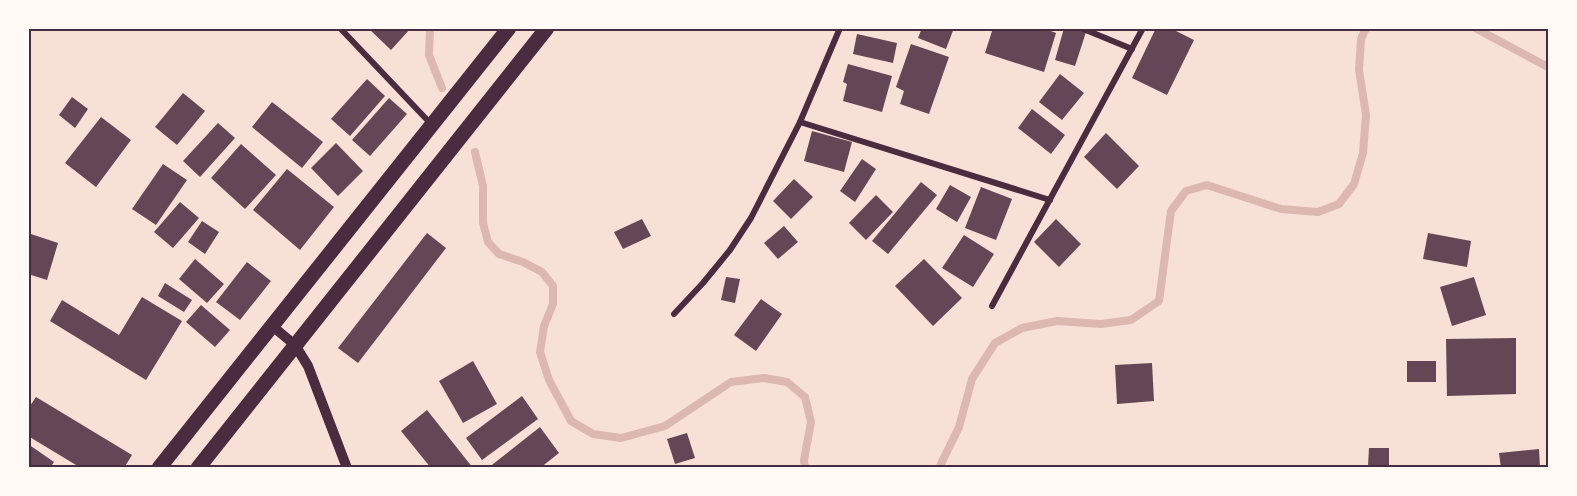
<svg xmlns="http://www.w3.org/2000/svg" width="1577" height="496" font-family="Figtree,sans-serif">
  <style>
    .lines { fill: none; stroke-linecap: round; stroke-linejoin: round }
    .stream { stroke: #dcb8b0; stroke-width: 8 }
    .building { fill: #644757 }
    .minor { stroke: #4a2c40; stroke-width: 6 }
    .tertiary { stroke: #4a2c40; stroke-width: 10 }
    .primary { stroke: #4a2c40; stroke-width: 15 }
    .neatline { fill: none; stroke: #4a2c40; stroke-width: 2 }
  </style>
  <rect width="100%" height="100%" fill="#f7e1d7"/>
  <g class="lines">
    <g class="stream">
      <polyline points="430,28 429,55 442,88"/>
      <polyline points="1475,28 1548,67"/>
      <polyline points="475,152 483,186 483,223 488,242 499,254 523,262 542,272 553,286 553,304 544,326 540,352 549,380 571,421 593,434 621,438 665,426 731,382 764,378 787,382 805,397 811,422 804,460 805,468"/>
      <polyline points="939,468 959,427 972,379 995,343 1022,328 1057,321 1101,324 1131,320 1159,301 1171,211 1186,191 1207,185 1281,209 1318,212 1339,204 1354,184 1363,153 1366,115 1359,70 1361,39 1366,28"/>
    </g>
  </g>
  <g class="building">
    <polygon points="368,28 411,28 391,50"/>
    <polygon points="922,28 954,28 946,49 918,38"/>
    <polygon points="993,28 1043,28 1056,33 1044,72 985,53"/>
    <polygon points="1064,28 1075,28 1086,32 1075,66 1055,60"/>
    <polygon points="1156,28 1170,28 1194,40 1167,95 1132,78"/>
    <polygon points="857,34 897,43 893,63 853,54"/>
    <polygon points="911,44 949,57 929,114 900,104 904,91 896,87"/>
    <polygon points="848,64 892,76 882,112 843,101 847,84 843,82"/>
    <polygon points="1060,74 1084,93 1062,120 1039,102"/>
    <polygon points="367,79 385,96 350,136 331,119"/>
    <polygon points="183,93 205,111 177,145 155,127"/>
    <polygon points="72,97 88,109 75,128 59,115"/>
    <polygon points="389,98 407,114 370,156 352,140"/>
    <polygon points="272,102 323,142 302,168 252,127"/>
    <polygon points="1032,109 1065,135 1051,154 1018,128"/>
    <polygon points="101,117 131,140 96,187 65,163"/>
    <polygon points="218,123 235,138 200,177 183,161"/>
    <polygon points="812,131 852,142 844,172 804,161"/>
    <polygon points="1106,133 1139,166 1117,189 1084,157"/>
    <polygon points="336,143 363,171 338,196 311,168"/>
    <polygon points="241,144 276,175 245,209 211,178"/>
    <polygon points="862,159 876,169 855,202 840,191"/>
    <polygon points="163,164 187,180 156,225 132,209"/>
    <polygon points="287,169 334,207 300,250 253,210"/>
    <polygon points="794,179 813,197 791,219 773,201"/>
    <polygon points="921,182 937,195 888,254 872,241"/>
    <polygon points="950,185 971,197 957,222 936,209"/>
    <polygon points="981,187 1012,199 996,240 965,228"/>
    <polygon points="876,195 893,212 866,240 849,223"/>
    <polygon points="180,202 199,218 173,248 154,232"/>
    <polygon points="642,219 651,236 623,249 614,232"/>
    <polygon points="1056,219 1081,244 1059,267 1034,242"/>
    <polygon points="202,221 219,232 205,254 188,242"/>
    <polygon points="784,226 798,242 778,259 764,243"/>
    <polygon points="28,233 58,243 47,280 28,274"/>
    <polygon points="427,233 446,248 358,363 338,348"/>
    <polygon points="1428,233 1471,241 1467,267 1423,259"/>
    <polygon points="964,235 994,254 973,287 942,268"/>
    <polygon points="195,259 224,284 207,303 179,279"/>
    <polygon points="924,259 962,298 933,326 895,286"/>
    <polygon points="247,262 271,281 240,320 216,302"/>
    <polygon points="726,277 740,279 735,303 721,300"/>
    <polygon points="1474,277 1486,315 1452,326 1440,287"/>
    <polygon points="165,283 192,300 184,312 158,296"/>
    <polygon points="142,297 182,321 146,380 50,321 62,300 119,335"/>
    <polygon points="761,299 782,314 756,351 734,335"/>
    <polygon points="201,305 230,330 215,347 186,322"/>
    <polygon points="1516,338 1516,394 1447,396 1446,339"/>
    <polygon points="473,361 497,404 463,423 439,381"/>
    <rect x="1407" y="361" width="29" height="21"/>
    <polygon points="1152,363 1154,401 1117,404 1115,365"/>
    <polygon points="522,396 538,419 482,460 466,438"/>
    <polygon points="36,397 132,455 124,468 81,468 28,436 28,409"/>
    <polygon points="427,410 473,468 431,468 401,431"/>
    <polygon points="540,427 559,453 540,468 488,468"/>
    <polygon points="687,433 695,458 675,464 667,439"/>
    <polygon points="28,444 54,462 50,468 28,468"/>
    <polygon points="1369,448 1389,448 1389,466 1368,466"/>
    <polygon points="1539,449 1540,468 1501,468 1499,453"/>
  </g>
  <g class="lines">
    <g class="minor">
      <polyline points="340,28 431,124"/>
      <polyline points="1081,28 1132,49"/>
      <polyline points="800,122 1050,200"/>
      <polyline points="992,306 1143,28"/>
      <polyline points="674,314 703,283 730,250 751,218 800,122 840,28"/>
    </g>
    <polyline class="tertiary" points="271,325 295,345 308,366 347,468"/>
    <g class="primary">
      <polyline points="159,468 509,28"/>
      <polyline points="198,468 547,28"/>
    </g>
  </g>
  <rect width="1577" height="496" fill="none" stroke="#fffaf5" stroke-width="60"/>
  <rect x="30" y="30" width="1517" height="436" class="neatline"/>
</svg>
